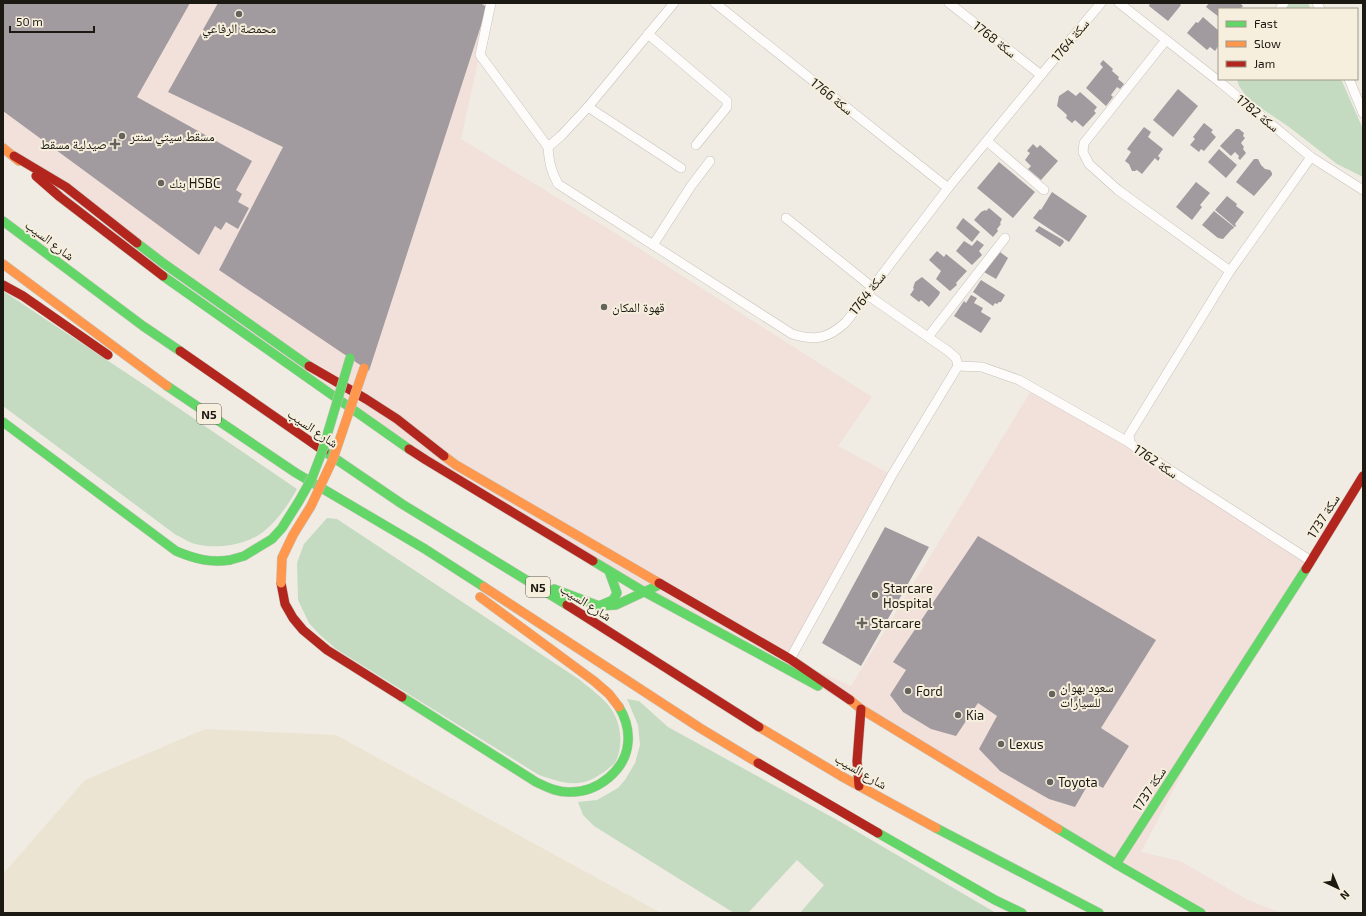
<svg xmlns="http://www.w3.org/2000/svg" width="1366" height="916" font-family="'Exo 2','Noto Naskh Arabic',sans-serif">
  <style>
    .commercial { fill: #f1e1da }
    .built { fill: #ebe4d2 }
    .green { fill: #c4dac1 }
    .building { fill: #a19a9e }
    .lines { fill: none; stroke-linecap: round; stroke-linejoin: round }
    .street-casing { stroke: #c6c2bb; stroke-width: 10 }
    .fast-casing { stroke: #c6c2bb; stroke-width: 10 }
    .slow-casing { stroke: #c6c2bb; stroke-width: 10 }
    .jam-casing { stroke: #c6c2bb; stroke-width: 10 }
    .street { stroke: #fdfcfb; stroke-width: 9 }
    .fast { stroke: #63d668; stroke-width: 9 }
    .slow { stroke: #ff974d; stroke-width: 9 }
    .jam { stroke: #b3261e; stroke-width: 9 }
    .fast-bridge-casing { stroke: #c6c2bb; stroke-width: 10; stroke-linecap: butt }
    .slow-bridge-casing { stroke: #c6c2bb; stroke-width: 10; stroke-linecap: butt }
    .fast-bridge { stroke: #63d668; stroke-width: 9 }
    .slow-bridge { stroke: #ff974d; stroke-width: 9 }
    .poi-dot { fill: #66635c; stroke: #f6efdd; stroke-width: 1.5 }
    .labels { text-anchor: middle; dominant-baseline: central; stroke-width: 4; stroke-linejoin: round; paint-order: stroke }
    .shield { fill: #f6efdd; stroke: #5d5950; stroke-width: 1 }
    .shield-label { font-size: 12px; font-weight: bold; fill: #1c1913 }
    .poi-label { font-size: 13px; fill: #1c1913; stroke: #f6efdd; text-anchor: start }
    .street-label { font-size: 13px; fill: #1c1913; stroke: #f6efdd }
  </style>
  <rect width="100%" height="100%" fill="#f0ece3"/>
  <polygon class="commercial" points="3,3 491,3 461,139 612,231 872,397 838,446 892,475 790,659 851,686 1031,391 1130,443 1311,561 1215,710 1141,852 1180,861 1248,900 1282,913 1201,913 819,687 426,460 3,148"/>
  <polygon class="built" points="205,729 336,735 661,913 3,913 3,874 85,780"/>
  <g class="green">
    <polygon points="1290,3 1308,3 1311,9 1285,9"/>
    <polygon points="1237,79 1341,79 1363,129 1363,177 1337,164 1289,127 1248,99 1239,86"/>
    <path d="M3 291 152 390 297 489C288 505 278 520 263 532 245 546 213 550 192 543 187 541 181 537 176 535L3 406Z"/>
    <path d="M327 518 337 519 580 680C593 691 610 702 616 718 622 732 622 750 615 763 613 765 610 767 608 769 596 778 584 785 569 783 558 782 549 778 539 775L336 649 319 634 309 623 298 600 297 563 304 544Z"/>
    <polygon points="627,699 639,701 668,727 839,821 996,913 800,913 824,885 797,860 748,913 734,913 594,826 583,815 578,802 597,800 618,788 625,780 635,763 640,745 638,725"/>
  </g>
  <g class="building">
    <polygon points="3,3 190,3 137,97 252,161 236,190 242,194 238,202 249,208 238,229 226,222 221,230 215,226 199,255 3,111"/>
    <polygon points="218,3 480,3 487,7 369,371 219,270 283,147 168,92"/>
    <polygon points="1150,3 1179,3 1181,5 1168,21 1149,6"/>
    <polygon points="1209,3 1240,3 1243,6 1240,9 1219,9 1219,17 1206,7"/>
    <polygon points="1203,17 1219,31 1219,45 1215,51 1210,47 1207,50 1187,33 1196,22 1198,23"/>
    <polygon points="1103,60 1113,69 1112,71 1119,77 1118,79 1124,84 1120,89 1117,87 1111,95 1113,97 1106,106 1086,88 1103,67 1100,64"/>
    <polygon points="1178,89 1198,106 1173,137 1153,120"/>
    <polygon points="1068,90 1076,96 1080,92 1097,107 1094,111 1096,113 1083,127 1075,120 1072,123 1066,118 1067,115 1057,106 1059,96"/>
    <polygon points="1204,123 1213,130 1211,132 1216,137 1204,151 1201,149 1199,152 1190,145 1195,139 1193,137"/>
    <polygon points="1144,127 1151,132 1148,137 1163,149 1158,156 1160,158 1158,161 1155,158 1142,174 1137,170 1135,171 1132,171 1129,164 1125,161 1131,152 1127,149"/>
    <polygon points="1236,129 1239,129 1244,133 1243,136 1245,138 1241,143 1244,147 1243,149 1246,153 1240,160 1238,158 1239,156 1235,152 1231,156 1220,146"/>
    <polygon points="1033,144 1037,148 1040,145 1058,161 1041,180 1028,169 1031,166 1025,160 1030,153 1027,151"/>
    <polygon points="1219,149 1237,165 1226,178 1208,162"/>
    <polygon points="1254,159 1258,159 1261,165 1265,169 1270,170 1272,173 1272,175 1254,196 1236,182"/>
    <polygon points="999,162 1035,192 1013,218 977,188"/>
    <polygon points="1196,182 1210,193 1200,205 1202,207 1192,220 1176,207"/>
    <polygon points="1052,192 1087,216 1069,242 1033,218 1040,209 1041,210"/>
    <polygon points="1227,196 1237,204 1236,206 1244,212 1235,224 1236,226 1235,227 1215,210"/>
    <polygon points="989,208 1002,219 1000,223 1001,224 997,229 998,231 993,237 974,220 981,212 985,210 986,211"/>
    <polygon points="1214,211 1234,227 1233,229 1232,229 1223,239 1218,238 1202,225"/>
    <polygon points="963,218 980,232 972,242 956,228"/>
    <polygon points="1039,226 1063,240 1064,242 1060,247 1035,231"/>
    <polygon points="977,240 984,245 979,251 982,255 972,265 956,251 964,241 972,246"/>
    <polygon points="937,251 944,257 946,254 967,271 956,283 957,285 950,291 936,279 941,271 929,260"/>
    <polygon points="1000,252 1008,258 996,279 984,272"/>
    <polygon points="922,277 940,292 939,295 929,307 921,300 919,302 910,295 914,289 913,288 915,282"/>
    <polygon points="981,280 1005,295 1001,302 999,302 997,304 995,303 993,306 973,292"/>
    <polygon points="971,295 977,298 974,303 983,308 981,312 991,318 981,333 954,316 964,301 966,303"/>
    <polygon points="885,527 929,547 861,666 822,643"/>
    <polygon points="978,536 1156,640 1101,728 1129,746 1103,788 1090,781 1075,807 1049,799 1000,771 979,749 997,716 978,703 956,736 931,729 903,712 890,695 906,670 893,662"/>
  </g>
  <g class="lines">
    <defs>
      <g id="street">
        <polyline points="491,3 480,55 548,147"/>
        <path d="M674 3 588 107 561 136 548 147C549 162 551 171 558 184L792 334C815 341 828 339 846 322L948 188 1041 75 1101 3"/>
        <polyline points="715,3 948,188"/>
        <polyline points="949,3 1041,75"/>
        <polyline points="1119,3 1221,83 1311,157 1363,190"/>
        <polyline points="1317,3 1320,9"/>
        <polyline points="1280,9 1284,3"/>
        <polyline points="648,34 727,101 727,107 696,145"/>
        <polyline points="1166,40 1084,143 1083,152 1089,164 1118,190 1230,271"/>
        <polyline points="1349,79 1363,113"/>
        <polyline points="588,107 681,168"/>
        <polyline points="987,141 1044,190"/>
        <polyline points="786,218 872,287"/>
        <polyline points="653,245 691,186 710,161"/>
        <polyline points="928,337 1005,238"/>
        <polyline points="958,366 982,367 1019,380 1130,443"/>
        <polyline points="1311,561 1136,448 1130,443 1129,435 1230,271 1311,157"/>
        <polyline points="790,659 892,475 958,366 956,358 948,351 866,294"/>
      </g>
      <g id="fast">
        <polyline points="3,221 143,326 180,351"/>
        <polyline points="137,243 163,263 309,366"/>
        <polyline points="163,276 409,449"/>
        <polyline points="167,386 296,473 425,549 484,587"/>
        <path d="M3 422 176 551C195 559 210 563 230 560"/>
        <polyline points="324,451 402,504 567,605"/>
        <polyline points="593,561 643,591 818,686"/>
        <polyline points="554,589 599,606 616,605 661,584"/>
        <polyline points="601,605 613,600 617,593 609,571"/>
        <path d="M402 697 536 782C547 787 558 793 571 792 598 792 626 770 628 742 629 730 625 717 619 707"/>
        <polyline points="936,828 1099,913"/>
        <polyline points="1058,829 1116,864 1306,569"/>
        <polyline points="878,833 995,900 1022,913"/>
        <polyline points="1116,864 1201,913"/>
      </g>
      <g id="slow">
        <polyline points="3,148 19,161"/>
        <polyline points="3,264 167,386"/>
        <polyline points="444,456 456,465 659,583"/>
        <polyline points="484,587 700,728 758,763"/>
        <polyline points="480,597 594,681 609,694 619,707"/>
        <polyline points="850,700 861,709 1058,829"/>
        <polyline points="759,727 841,776 936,828"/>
      </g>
      <g id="jam">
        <polyline points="14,156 66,187 137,243"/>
        <polyline points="36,176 60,197 163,276"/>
        <polyline points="3,285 23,296 108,355"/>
        <polyline points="180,351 324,451"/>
        <polyline points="309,366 366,399 397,419 444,456"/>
        <polyline points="409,449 426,460 593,561"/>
        <polyline points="1306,569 1363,476"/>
        <polyline points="281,583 285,604 293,618 303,630 327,650 402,697"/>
        <polyline points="659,583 790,659 850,700"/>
        <polyline points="567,605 759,727"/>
        <polyline points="758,763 878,833"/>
        <polyline points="859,786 857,761 861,709"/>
      </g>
    </defs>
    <use href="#street" class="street-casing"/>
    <use href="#fast" class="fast-casing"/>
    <use href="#slow" class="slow-casing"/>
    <use href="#jam" class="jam-casing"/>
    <use href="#street" class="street"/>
    <use href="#fast" class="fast"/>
    <use href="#slow" class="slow"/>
    <use href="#jam" class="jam"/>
    <defs>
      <polyline id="fast-bridge" points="230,560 244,556 272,539 282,528 299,501 312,478 322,452 350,358"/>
      <polyline id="slow-bridge" points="281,583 282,558 293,535 311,506 333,459 364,368"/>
    </defs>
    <use href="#fast-bridge" class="fast-bridge-casing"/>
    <use href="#slow-bridge" class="slow-bridge-casing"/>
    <use href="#fast-bridge" class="fast-bridge"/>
    <use href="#slow-bridge" class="slow-bridge"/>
  </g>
  <g class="poi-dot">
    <circle cx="239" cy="14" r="4"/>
    <circle cx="122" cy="136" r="4"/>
    <path d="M113 138h4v4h4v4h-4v4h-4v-4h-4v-4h4z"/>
    <circle cx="161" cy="183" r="4"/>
    <circle cx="604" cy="307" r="4"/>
    <circle cx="875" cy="595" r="4"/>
    <path d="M860 617h4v4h4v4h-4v4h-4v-4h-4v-4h4z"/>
    <circle cx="908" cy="691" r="4"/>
    <circle cx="1052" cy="694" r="4"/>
    <circle cx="958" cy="715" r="4"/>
    <circle cx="1001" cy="744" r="4"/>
    <circle cx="1050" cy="782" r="4"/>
  </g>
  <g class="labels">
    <g class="shield">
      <rect x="197" y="404" width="24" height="20" rx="3"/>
      <rect x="526" y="577" width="24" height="20" rx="3"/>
    </g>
    <g class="shield-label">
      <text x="209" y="414">N5</text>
      <text x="538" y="587">N5</text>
    </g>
    <g class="poi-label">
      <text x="239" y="28" text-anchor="middle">محمصة الرفاعي</text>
      <text x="130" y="136">مسقط سيتي سنتر</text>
      <text x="107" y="144" text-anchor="end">صيدلية مسقط</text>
      <text x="169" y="183">بنك HSBC</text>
      <text x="612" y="307">قهوة المكان</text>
      <text x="883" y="588">Starcare<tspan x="883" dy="15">Hospital</tspan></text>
      <text x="871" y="623">Starcare</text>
      <text x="1060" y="687">سعود بهوان<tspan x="1060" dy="15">للسيارات</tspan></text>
      <text x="916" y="691">Ford</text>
      <text x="966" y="715">Kia</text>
      <text x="1009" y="744">Lexus</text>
      <text x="1058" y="782">Toyota</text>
    </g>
    <g class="street-label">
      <text transform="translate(995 39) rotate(38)">سكة 1768</text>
      <text transform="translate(1070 40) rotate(-50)">سكة 1764</text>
      <text transform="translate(832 96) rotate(39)">سكة 1766</text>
      <text transform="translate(1258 113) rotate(39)">سكة 1782</text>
      <text transform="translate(50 240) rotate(37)">شارع السيب</text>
      <text transform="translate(867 293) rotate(-52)">سكة 1764</text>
      <text transform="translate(313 428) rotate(34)">شارع السيب</text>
      <text transform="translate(1156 461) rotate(34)">سكة 1762</text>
      <text transform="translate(1323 516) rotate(-58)">سكة 1737</text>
      <text transform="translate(586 602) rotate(32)">شارع السيب</text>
      <text transform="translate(861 771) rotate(30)">شارع السيب</text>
      <text transform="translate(1149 789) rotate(-57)">سكة 1737</text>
    </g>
  </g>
  <rect width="1366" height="916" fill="none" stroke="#1c1913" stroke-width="8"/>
  <rect x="1218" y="8" width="140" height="72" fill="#f6efdd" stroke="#9f998c"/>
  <rect x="1226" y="21" width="20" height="6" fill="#63d668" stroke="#9f998c"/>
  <text x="1254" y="28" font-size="12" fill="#1c1913">Fast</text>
  <rect x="1226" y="41" width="20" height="6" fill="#ff974d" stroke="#9f998c"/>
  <text x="1254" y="48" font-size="12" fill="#1c1913">Slow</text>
  <rect x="1226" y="61" width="20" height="6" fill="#b3261e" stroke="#9f998c"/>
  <text x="1254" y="68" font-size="12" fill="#1c1913">Jam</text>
  <g transform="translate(1338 888) rotate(136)" stroke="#f6efdd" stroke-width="3" paint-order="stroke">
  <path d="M0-3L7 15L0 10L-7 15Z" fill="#1c1913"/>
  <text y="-6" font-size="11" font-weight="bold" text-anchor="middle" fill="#1c1913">N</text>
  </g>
  <path d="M10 26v6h84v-6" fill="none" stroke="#1c1913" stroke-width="2"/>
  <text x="16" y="26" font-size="12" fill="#1c1913" stroke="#f6efdd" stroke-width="3" paint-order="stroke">50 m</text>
</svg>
